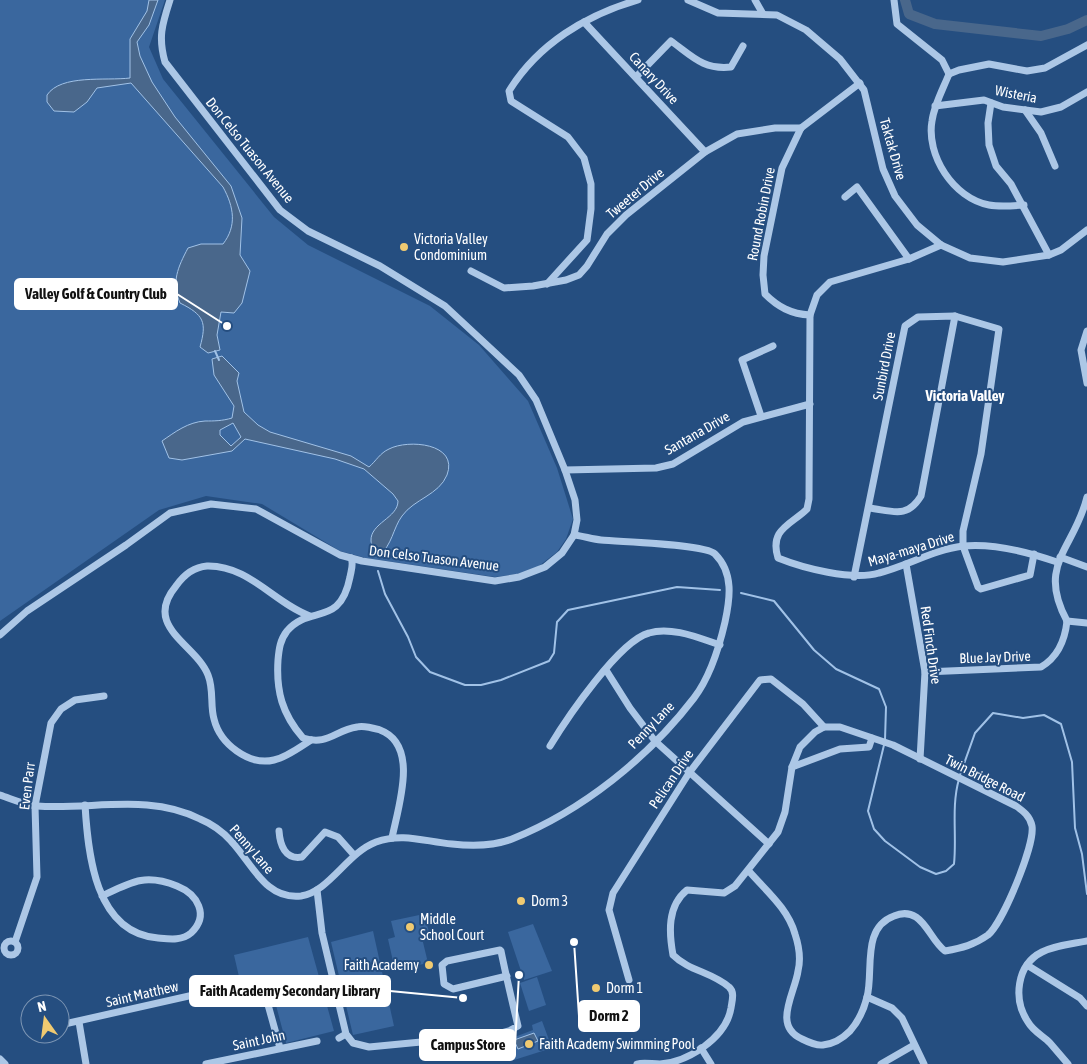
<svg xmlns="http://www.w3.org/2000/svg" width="1087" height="1064" font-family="'Asap Condensed',sans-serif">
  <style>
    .green { fill: #3a679e }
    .water { fill: #49678b; stroke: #a1c2e7; fill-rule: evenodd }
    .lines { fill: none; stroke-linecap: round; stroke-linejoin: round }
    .stream { stroke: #a1c2e7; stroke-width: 2 }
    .river { stroke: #49678b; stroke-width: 10 }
    .minor { stroke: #acc7e6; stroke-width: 7 }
    .poi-dot { fill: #f0ca71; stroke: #254e80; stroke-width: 2 }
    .labels { text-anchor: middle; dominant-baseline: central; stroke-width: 4; stroke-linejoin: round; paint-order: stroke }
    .street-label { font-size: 14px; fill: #fff; stroke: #254e80 }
    .poi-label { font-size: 14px; fill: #fff; stroke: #254e80; text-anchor: start }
    .neighbourhood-label { font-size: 15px; font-weight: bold; fill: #fff; stroke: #254e80 }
    .leader { fill: none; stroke: #fff; stroke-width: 2 }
    .callout-dot { fill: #fff; stroke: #254e80; stroke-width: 2 }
    .callout { fill: #fff; stroke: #fff; stroke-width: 2 }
    .callout-label { font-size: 15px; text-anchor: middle; font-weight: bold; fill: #111 }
  </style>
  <rect width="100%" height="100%" fill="#254e80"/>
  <g class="green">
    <polygon points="0,0 165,0 149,47 163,79 274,217 308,245 430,306 479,345 528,401 557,468 573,519 566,539 557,552 531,572 495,577 366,558 340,551 262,504 206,496 159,510 0,621"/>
    <polygon points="424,914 429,932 421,934 428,963 395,970 388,939 395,937 391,921"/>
    <polygon points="533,924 552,971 524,980 508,932"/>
    <polygon points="373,931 394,1026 353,1035 331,942"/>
    <polygon points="308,937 334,1031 286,1043 268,975 240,981 234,955"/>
    <polygon points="537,977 546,1005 529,1011 520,983"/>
    <polygon points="542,1021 552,1048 514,1060 507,1040 533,1030 532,1025"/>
  </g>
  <g class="water">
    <path d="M149 0H158L149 25 137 42 140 56 152 82 175 117 231 186 242 218 240 255 250 271 242 303 234 313 221 312 217 335 220 350 208 353 200 347C207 322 204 315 180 303 171 282 178 267 188 248L201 244H223C237 226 234 207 223 187L131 83 97 88 87 102 74 112 54 111 47 102V95C61 74 106 81 130 78V39L147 11Z"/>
    <path d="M222 356 239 373 237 381 244 412 258 425 270 432 351 456 369 467C376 461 380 453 389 449 408 439 459 443 447 475 439 495 414 499 402 516 393 528 392 546 379 555 377 551 371 545 371 541 370 523 398 518 398 501L393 494 364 469 335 459 245 439 232 451 182 460 169 458 162 441C175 432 188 422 205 421 214 421 222 421 232 418L234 406 214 375 212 359ZM233 423 241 437 231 446 220 435V430Z"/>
    <polygon points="534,1033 538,1041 518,1049 514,1040"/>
  </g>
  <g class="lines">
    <g class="stream">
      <polyline points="215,351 219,360"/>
      <polyline points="378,571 385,594 408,637 416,657 430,672 465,685 481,685 501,680 549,661 554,653 557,622 568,610 677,587 720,590"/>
      <polyline points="741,593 774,601 814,650 836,669 879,689 886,707 885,740"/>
      <path d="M884 745 868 811 874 829 885 841 920 867 936 874 946 871 954 864C957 836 951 807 959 779"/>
      <polyline points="960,775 975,733 993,713 1023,718 1044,715 1061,724 1072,762 1075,828 1082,854 1087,894"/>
    </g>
    <polyline class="river" points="905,0 909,14 935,24 1041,36 1068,29 1087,20"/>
    <g class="minor">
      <polyline points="688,0 718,13 777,15 806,30 840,59 864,90 883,169 895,196 917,225 941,245 970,258 1003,262 1049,255 1061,250 1087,230"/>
      <polyline points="755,0 763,14"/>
      <polyline points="894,0 897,24 942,60 949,74"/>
      <polyline points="584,22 705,152"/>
      <path d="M949 74C943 89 934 105 932 121 926 155 953 198 989 205 1000 207 1012 206 1024 205"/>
      <polyline points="949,74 959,70 989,64 1027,71 1045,68 1087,45"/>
      <path d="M636 77 671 41C692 56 703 70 731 67L743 46"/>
      <polyline points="991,103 988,123 989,145 996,166 1011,184 1049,255"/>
      <polyline points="935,106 984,100 1003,107 1041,112 1061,107 1087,92"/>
      <polyline points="1025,110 1041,133 1055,166"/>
      <polyline points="845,197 857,187 909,259"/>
      <path d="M941 245 909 259 830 282 817 295 810 315 809 499 807 509C791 525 769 529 778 558 803 568 852 581 879 573 907 566 933 550 963 546 993 543 1028 552 1057 562"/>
      <polyline points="471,271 504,288 533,286 566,280 579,275 587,266 607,234 626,215 705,152 737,134 775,128 801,128"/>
      <path d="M547 284 587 240 591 209V184L584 158 568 137 511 101 509 91C538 44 586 15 638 0"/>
      <path d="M810 315C791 314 778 307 765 294L763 275 764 256 782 168 801 128 860 83"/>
      <polyline points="1087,331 1081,350 1087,383"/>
      <polyline points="761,416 742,360 773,346"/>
      <polyline points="565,470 656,468 673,464 743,422 810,404"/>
      <path d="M869 508C893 511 907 519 921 496L955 316"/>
      <polyline points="1060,557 1087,567"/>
      <path d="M351 558C354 564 351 571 350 577 340 628 310 604 287 631 280 640 279 649 278 660 276 691 282 714 303 738 328 746 335 730 357 727 364 725 373 728 380 730 420 745 398 807 392 838"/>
      <polyline points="906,564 925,672 920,759"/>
      <polyline points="854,577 905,326 918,317 955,316 999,329 981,454 963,531 963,546 978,587 981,589 1030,575 1034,554"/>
      <path d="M310 616C274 603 249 565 207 566 194 567 183 576 176 586 142 627 196 644 208 675 214 690 210 705 214 719 220 744 249 766 274 760 287 757 300 747 311 740"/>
      <path d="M1067 621C1036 564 1075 548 1087 497"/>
      <polyline points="1067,621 1087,623"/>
      <path d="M0 635 27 611 126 545 170 513 211 504 256 509 340 555 362 561 495 581 519 577 545 567 562 553 574 535 577 520 575 500 565 470 536 400 519 375 445 306 380 266 308 231 280 210 165 62C158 37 162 25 170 0"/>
      <polyline points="606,670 630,708 655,741 769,844"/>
      <path d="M925 672 1041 667C1058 657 1065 640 1067 621"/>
      <path d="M550 746C567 718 619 641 649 633 671 626 699 638 720 645"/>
      <polyline points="792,767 840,749 869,747 872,738"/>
      <path d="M0 795C12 799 25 805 37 806 92 810 149 793 200 819 212 824 223 832 231 841 252 863 265 900 301 896 329 892 347 853 376 842 403 832 426 842 452 844 471 846 494 846 512 839 582 811 648 758 694 698 710 677 719 648 725 622 730 599 734 573 715 554 705 544 621 542 601 540 592 539 583 536 574 535"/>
      <path d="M85 805C88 854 95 933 158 938 169 939 182 941 191 933 210 915 197 894 177 886 145 873 131 882 102 896"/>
      <path d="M279 831C280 845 285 860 302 857L325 832 338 837 354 855"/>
      <path d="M317 890 322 933 346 1034 353 1043 369 1047 494 1035 509 1031 518 1026C512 1001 506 976 501 951L500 950 447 961 442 965 444 984 453 989 507 976"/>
      <circle cx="11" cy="948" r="7"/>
      <polyline points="15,942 37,877 35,806 51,723 61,709 75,700 104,696"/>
      <polyline points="1027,965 1080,998 1087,1006"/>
      <polyline points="629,980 609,910 613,893 689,773 760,680 771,679 803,704 824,727"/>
      <polyline points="867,997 892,1008 902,1018 924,1064"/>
      <polyline points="79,1022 86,1064"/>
      <polyline points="60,1025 260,980 262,983 280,1048"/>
      <polyline points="339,1038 346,1034"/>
      <polyline points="701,1048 711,1064"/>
      <polyline points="0,1059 5,1064"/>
      <polyline points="206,1064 317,1041"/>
      <path d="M637 1064C644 1062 652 1064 660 1064 688 1062 726 1038 731 1008 732 1001 735 992 729 987 712 972 689 971 673 955 669 933 667 906 687 890L724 893 735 886 778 832 785 812 792 767 800 747 815 732 824 727H840L893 745 1016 806C1023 811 1030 816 1032 826 1035 845 1003 922 988 935 974 945 962 948 945 951 933 942 928 925 916 917 908 912 901 913 894 916 861 928 874 971 867 997 864 1009 858 1022 850 1031 843 1038 833 1044 823 1045 816 1046 808 1042 802 1039 772 1026 795 993 798 971 801 959 799 946 795 934 788 908 765 890 748 870"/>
      <polyline points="881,1064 914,1045"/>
      <path d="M1068 1064C1062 1057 1056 1050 1050 1043 1043 1036 1033 1031 1028 1022 1013 1000 1016 965 1042 952 1056 945 1072 944 1087 941"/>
    </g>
  </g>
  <g class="poi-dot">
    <circle cx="404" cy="247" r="5"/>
    <circle cx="521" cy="901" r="5"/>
    <circle cx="410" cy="927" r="5"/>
    <circle cx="429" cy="965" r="5"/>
    <circle cx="596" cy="988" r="5"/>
    <circle cx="529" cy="1044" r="5"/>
  </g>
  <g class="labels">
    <g class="street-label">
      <text transform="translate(654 78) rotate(47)">Canary Drive</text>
      <text transform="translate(1016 94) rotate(11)">Wisteria</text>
      <text transform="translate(893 149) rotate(74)">Taktak Drive</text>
      <text transform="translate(250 150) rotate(51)">Don Celso Tuason Avenue</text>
      <text transform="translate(635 193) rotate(-40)">Tweeter Drive</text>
      <text transform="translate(761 214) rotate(-79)">Round Robin Drive</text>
      <text transform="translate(884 366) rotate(-79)">Sunbird Drive</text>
      <text transform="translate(697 433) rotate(-30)">Santana Drive</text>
      <text transform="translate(911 549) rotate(-17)">Maya-maya Drive</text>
      <text transform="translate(434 558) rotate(7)">Don Celso Tuason Avenue</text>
      <text transform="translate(931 645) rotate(82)">Red Finch Drive</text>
      <text transform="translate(995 657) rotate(-2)">Blue Jay Drive</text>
      <text transform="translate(651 725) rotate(-46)">Penny Lane</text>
      <text transform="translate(985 778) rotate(27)">Twin Bridge Road</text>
      <text transform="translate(671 779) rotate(-56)">Pelican Drive</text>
      <text transform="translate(27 786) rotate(-83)">Even Parr</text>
      <text transform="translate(252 849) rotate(49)">Penny Lane</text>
      <text transform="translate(142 994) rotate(-13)">Saint Matthew</text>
      <text transform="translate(259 1040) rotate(-12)">Saint John</text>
    </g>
    <g class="poi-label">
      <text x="414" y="239">Victoria Valley<tspan x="414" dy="16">Condominium</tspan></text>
      <text x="531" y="901">Dorm 3</text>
      <text x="420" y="919">Middle<tspan x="420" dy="16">School Court</tspan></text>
      <text x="419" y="965" text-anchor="end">Faith Academy</text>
      <text x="606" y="988">Dorm 1</text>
      <text x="539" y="1044">Faith Academy Swimming Pool</text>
    </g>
    <g class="neighbourhood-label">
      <text x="965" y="395">Victoria Valley</text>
    </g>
  </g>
  <path class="leader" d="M227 326L177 294M463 998L390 991M574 942L579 1016M519 975L515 1045"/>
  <g class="callout-dot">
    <circle cx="227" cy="326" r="5"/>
    <circle cx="463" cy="998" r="5"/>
    <circle cx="574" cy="942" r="5"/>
    <circle cx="519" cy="975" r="5"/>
  </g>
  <g class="callout">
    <rect x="15" y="279" width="162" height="30" rx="5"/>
    <rect x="190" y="976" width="200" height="30" rx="5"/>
    <rect x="579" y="1001" width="60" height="30" rx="5"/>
    <rect x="420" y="1030" width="95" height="30" rx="5"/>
  </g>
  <g class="callout-label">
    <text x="96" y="299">Valley Golf &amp; Country Club</text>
    <text x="290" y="996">Faith Academy Secondary Library</text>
    <text x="609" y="1021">Dorm 2</text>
    <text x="468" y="1050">Campus Store</text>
  </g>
  <g transform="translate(45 1019) rotate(346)"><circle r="24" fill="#254e80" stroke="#7c95b3"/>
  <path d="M0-4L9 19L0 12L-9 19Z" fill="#f0ca71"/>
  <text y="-8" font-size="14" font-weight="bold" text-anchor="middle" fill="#ffffff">N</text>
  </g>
</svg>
